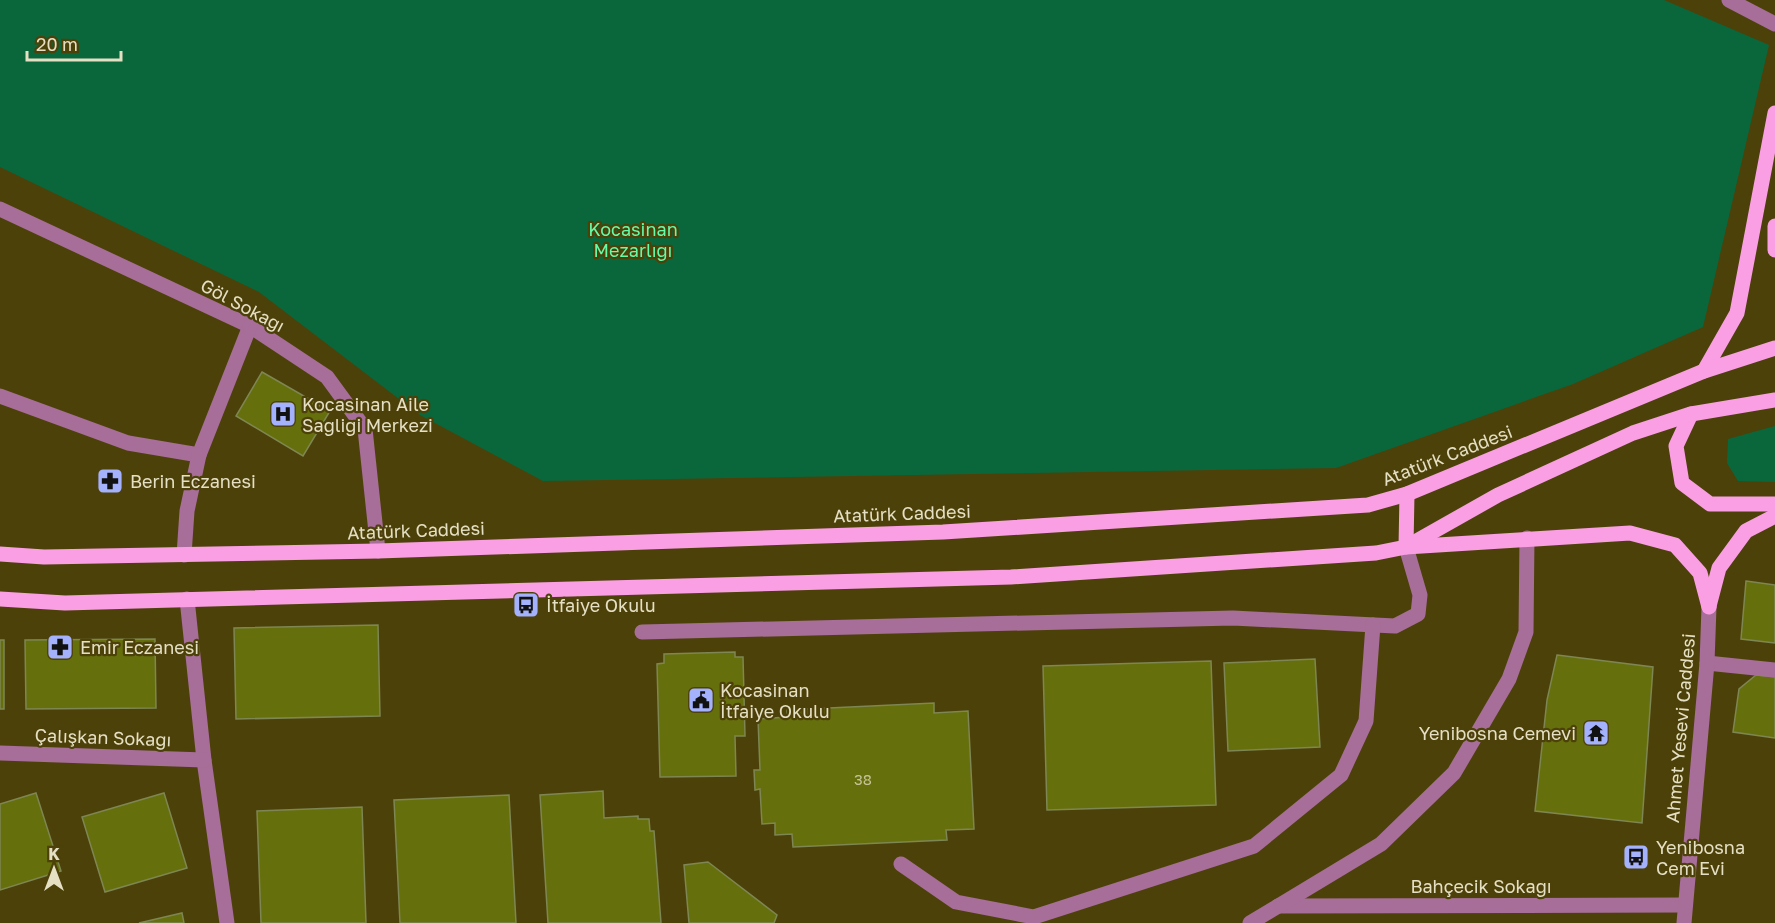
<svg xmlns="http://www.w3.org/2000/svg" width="1775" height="923" font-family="'Golos Text',sans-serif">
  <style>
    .green { fill: #0a673c }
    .building { fill: #656f0b; stroke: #7e8653; stroke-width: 1.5 }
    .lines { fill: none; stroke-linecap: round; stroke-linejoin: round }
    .minor { stroke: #a66e98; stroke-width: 15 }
    .major { stroke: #fa9fe4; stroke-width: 15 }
    .labels { text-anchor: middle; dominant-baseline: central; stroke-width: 4.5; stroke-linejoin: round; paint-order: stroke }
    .number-label { font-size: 15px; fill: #c5c396 }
    .park-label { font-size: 18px; fill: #66fba9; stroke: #4d410a }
    .street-label { font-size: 18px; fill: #e5dfc4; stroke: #4d410a }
    .poi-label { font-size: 18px; fill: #e5dfc4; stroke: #4d410a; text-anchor: start }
  </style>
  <rect width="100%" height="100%" fill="#4d410a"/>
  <g class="green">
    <polygon points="0,0 1664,0 1769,45 1703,327 1573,384 1336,468 543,481 420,415 259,292 0,167"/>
    <polygon points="1775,426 1775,482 1738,481 1727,463 1728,439"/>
  </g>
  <g class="building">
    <polygon points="262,372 330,411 303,456 236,416"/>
    <polygon points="1746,581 1775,585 1775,643 1741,639"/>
    <polygon points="378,625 380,716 236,719 234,628"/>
    <polygon points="155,639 156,708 26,709 25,640"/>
    <rect x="0" y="640" width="4" height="69"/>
    <polygon points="735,652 735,657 743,657 745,736 735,736 736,776 660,777 657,664 664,663 664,654"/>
    <polygon points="1557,655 1653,667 1642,823 1535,811 1547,700"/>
    <polygon points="1315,659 1320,747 1228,751 1224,663"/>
    <polygon points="1211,661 1216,805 1047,810 1043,666"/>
    <polygon points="1756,675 1775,677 1775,738 1733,732 1739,689"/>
    <polygon points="934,703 934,713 968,711 974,829 946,830 947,840 793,847 792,834 775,835 775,823 762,824 760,789 755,790 754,770 760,770 758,719 787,717 787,710"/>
    <polygon points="603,791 604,818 638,816 638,819 649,819 650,831 654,831 661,923 548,923 540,795"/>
    <polygon points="36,793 61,871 0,890 0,804"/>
    <polygon points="164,793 187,868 105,892 82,817"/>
    <polygon points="509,795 516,923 400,923 394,800"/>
    <polygon points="362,807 366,923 261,923 257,811"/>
    <polygon points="708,862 777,915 774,923 689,923 684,865"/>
    <polygon points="182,913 184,923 139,923"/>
  </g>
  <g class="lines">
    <g class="minor">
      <polyline points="1729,0 1775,24"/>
      <polyline points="0,209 250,326 327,377 365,429 378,551"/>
      <polyline points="0,396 128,443 199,455 250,326"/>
      <polyline points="184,555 187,511 199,455"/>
      <polyline points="187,599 204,760 227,923"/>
      <polyline points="642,632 1233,618 1395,626 1418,614 1420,595 1406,547"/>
      <polyline points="1707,663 1775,670"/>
      <polyline points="0,753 204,760"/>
      <polyline points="901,864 956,902 1034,917 1254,846 1341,775 1366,721 1373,625"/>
      <polyline points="1278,906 1685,905"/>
      <polyline points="1250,923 1381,844 1454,773 1509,679 1526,632 1527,538"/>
      <polyline points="1684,923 1707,663 1709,607"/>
    </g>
    <g class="major">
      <polyline points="1775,226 1775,250"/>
      <polyline points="1704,371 1737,313 1775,113"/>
      <polyline points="1691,414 1676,446 1682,483 1710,504 1775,504"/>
      <polyline points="1407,494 1406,547 1630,533 1675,545 1700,573 1709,607"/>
      <polyline points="0,554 44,557 378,551 943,532 1368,505 1407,494 1704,371 1775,348"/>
      <polyline points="0,599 65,603 1011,577 1376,553 1406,547 1498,495 1633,433 1691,414 1775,400"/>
      <polyline points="1709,606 1719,568 1746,531 1775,516"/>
    </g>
  </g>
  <defs>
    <symbol id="hospital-square" viewBox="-11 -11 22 22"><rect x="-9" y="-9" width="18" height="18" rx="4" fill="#a4b1fc" stroke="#4d410a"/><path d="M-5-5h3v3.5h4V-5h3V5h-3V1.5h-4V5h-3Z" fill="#111"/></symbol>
    <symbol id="pharmacy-square" viewBox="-11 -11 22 22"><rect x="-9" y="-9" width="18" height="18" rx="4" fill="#a4b1fc" stroke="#4d410a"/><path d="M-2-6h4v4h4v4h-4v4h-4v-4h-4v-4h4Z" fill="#111"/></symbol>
    <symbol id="bus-square" viewBox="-11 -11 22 22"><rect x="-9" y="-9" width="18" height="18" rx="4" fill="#a4b1fc" stroke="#4d410a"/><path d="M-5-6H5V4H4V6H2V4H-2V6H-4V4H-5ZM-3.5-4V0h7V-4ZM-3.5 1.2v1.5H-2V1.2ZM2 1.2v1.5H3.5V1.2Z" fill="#111"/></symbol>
    <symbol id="civic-square" viewBox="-11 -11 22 22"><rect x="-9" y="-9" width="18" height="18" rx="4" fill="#a4b1fc" stroke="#4d410a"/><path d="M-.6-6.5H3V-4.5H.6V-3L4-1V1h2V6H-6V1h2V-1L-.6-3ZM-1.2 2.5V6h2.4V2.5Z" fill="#111"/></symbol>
    <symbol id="temple-square" viewBox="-11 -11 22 22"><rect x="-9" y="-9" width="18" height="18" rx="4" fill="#a4b1fc" stroke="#4d410a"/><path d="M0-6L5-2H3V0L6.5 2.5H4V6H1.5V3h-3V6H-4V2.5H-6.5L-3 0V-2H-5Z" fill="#111"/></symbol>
  </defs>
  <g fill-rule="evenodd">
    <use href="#hospital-square" x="268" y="399" width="30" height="30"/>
    <use href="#pharmacy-square" x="95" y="466" width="30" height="30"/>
    <use href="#bus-square" x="511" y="590" width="30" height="30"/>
    <use href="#pharmacy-square" x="45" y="632" width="30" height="30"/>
    <use href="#civic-square" x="686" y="685" width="30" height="30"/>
    <use href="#temple-square" x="1581" y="718" width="30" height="30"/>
    <use href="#bus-square" x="1621" y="842" width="30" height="30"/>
  </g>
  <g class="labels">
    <g class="number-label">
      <text x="863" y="779">38</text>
    </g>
    <g class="park-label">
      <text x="633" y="229">Kocasinan<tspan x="633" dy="21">Mezarlığı</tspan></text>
    </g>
    <g class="street-label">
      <text transform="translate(243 305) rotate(28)">Göl Sokağı</text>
      <text transform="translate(1447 455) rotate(-21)">Atatürk Caddesi</text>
      <text transform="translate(902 513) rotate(-2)">Atatürk Caddesi</text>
      <text transform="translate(416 530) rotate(-2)">Atatürk Caddesi</text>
      <text transform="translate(1680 728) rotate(-85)">Ahmet Yesevi Caddesi</text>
      <text transform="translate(103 737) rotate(2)">Çalışkan Sokağı</text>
      <text x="1481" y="886">Bahçecik Sokağı</text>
    </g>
    <g class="poi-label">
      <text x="302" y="404">Kocasinan Aile<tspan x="302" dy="21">Sagligi Merkezi</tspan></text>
      <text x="130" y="481">Berin Eczanesi</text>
      <text x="546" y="605">İtfaiye Okulu</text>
      <text x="80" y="647">Emir Eczanesi</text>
      <text x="720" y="690">Kocasinan<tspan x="720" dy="21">İtfaiye Okulu</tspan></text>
      <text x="1576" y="733" text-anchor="end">Yenibosna Cemevi</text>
      <text x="1656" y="847">Yenibosna<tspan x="1656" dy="21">Cem Evi</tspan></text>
    </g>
  </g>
  <g transform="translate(54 869)" stroke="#4d410a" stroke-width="4.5" paint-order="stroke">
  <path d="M0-4.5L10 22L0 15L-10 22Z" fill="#e5dfc4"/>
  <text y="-9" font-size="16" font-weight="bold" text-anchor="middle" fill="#e5dfc4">K</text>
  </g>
  <path d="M27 51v9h94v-9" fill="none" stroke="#e5dfc4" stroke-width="3"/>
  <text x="36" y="51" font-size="18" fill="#e5dfc4" stroke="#4d410a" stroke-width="4.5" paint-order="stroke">20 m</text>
</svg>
